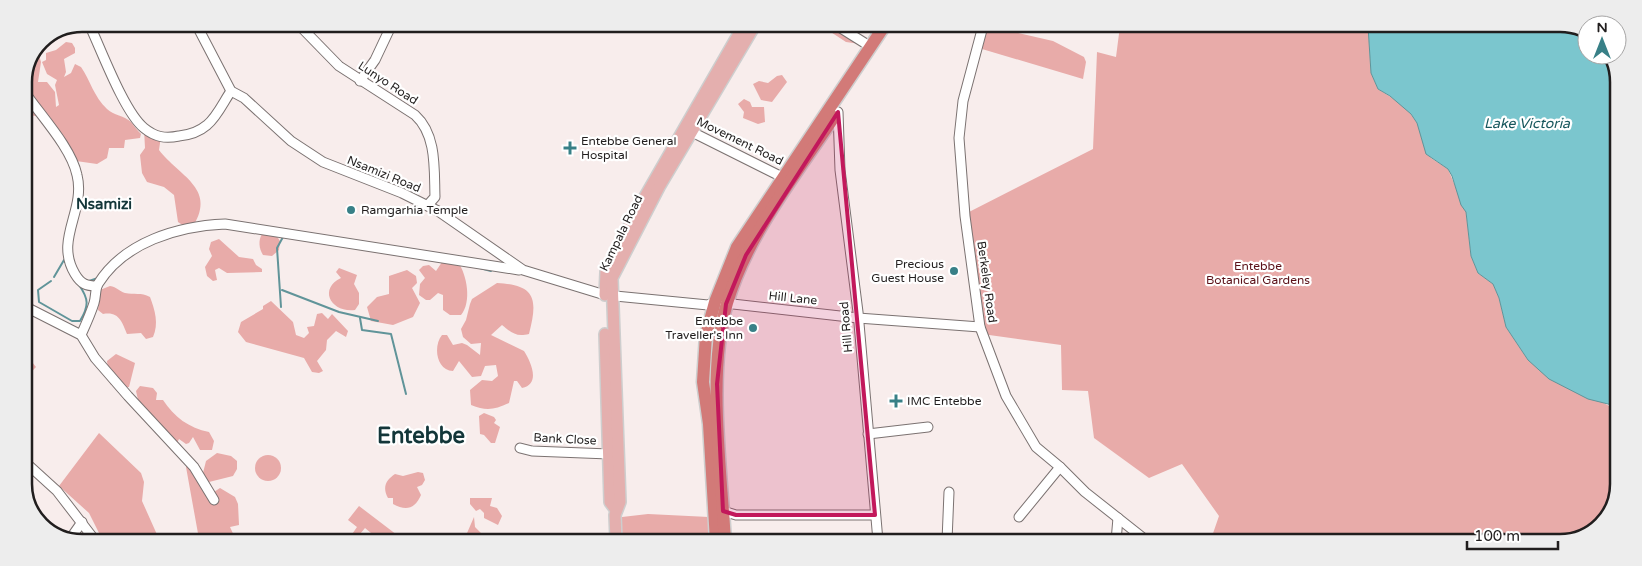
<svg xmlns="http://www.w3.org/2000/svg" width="1642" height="566" font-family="'Varela Round',sans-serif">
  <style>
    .green { fill: #e8aba9 }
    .water { fill: #7bc6ce; stroke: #609499 }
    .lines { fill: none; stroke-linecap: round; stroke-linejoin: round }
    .stream { stroke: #609499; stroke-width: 2 }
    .minor-casing { stroke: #7b7271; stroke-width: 11 }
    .major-casing { stroke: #cecece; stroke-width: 14 }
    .highway-casing { stroke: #cecece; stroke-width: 15 }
    .minor { stroke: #fff; stroke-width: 9 }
    .major { stroke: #e4afae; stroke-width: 11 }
    .highway { stroke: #d27a78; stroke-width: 12 }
    .marked { fill: #c2185b; fill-opacity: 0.2; stroke: #c2185b; stroke-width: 4; stroke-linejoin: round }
    .poi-dot { fill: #388087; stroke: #fff; stroke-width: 2 }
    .labels { text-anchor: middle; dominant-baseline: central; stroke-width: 4.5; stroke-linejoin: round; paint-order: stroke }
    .street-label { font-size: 12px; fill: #211e1e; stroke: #fff }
    .poi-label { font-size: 12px; fill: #211e1e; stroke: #fff; text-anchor: start }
    .park-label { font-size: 12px; fill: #5b1118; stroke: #fff }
    .water-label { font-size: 14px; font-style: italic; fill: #17575d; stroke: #fff }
    .quarter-label { font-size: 15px; font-weight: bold; fill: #133639; stroke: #fff }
    .town-label { font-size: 22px; font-weight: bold; fill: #133639; stroke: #fff }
    .rim { fill: none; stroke: #211e1e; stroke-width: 2.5 }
  </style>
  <rect width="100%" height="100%" fill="#f8edec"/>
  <g class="green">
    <polygon points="820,25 832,25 860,44 846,42"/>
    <polygon points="988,26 1053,41 1084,57 1086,62 1083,79 982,49"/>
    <polygon points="1120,26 1368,26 1371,73 1378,89 1405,106 1417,123 1431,158 1448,169 1466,212 1471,256 1478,273 1493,284 1499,298 1506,327 1528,360 1609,406 1616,406 1615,502 1595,530 1560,542 1210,542 1219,516 1182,464 1149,478 1094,438 1088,391 1062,390 1061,345 982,334 969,212 1093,149 1097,52 1116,57"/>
    <path d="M66 42 72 43 75 48V53L64 59 66 72 64 77 71 73 75 64 81 67C90 80 94 97 107 109 113 115 125 116 131 122 134 126 137 130 141 134L140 138 125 140 124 148H109L107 158 97 164 76 161 50 117 47 119 31 115 26 109 31 93 24 87V79L37 49 41 62 38 82H47L55 92 56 107 59 105 55 85 57 80 47 74 42 62 46 60V53L56 50Z"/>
    <polygon points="782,75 787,82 772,102 761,100 753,84 759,81 768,83 777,76"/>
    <polygon points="744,99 750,102 752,107 764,107 765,122 758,124 743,118 744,112 738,104"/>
    <path d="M144 129 161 136 159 150C179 176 216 188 194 225L184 226 178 222 174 195 164 187 147 182 142 173 140 155 145 148Z"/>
    <path d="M262 234 276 235 280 241 279 250 272 256 263 255C259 249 258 240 262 234Z"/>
    <polygon points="219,239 239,257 253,259 256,265 262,269 262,272 227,273 219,268 215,270 217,280 213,281 207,276 205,267 212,256 209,249 211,242"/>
    <path d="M444 259 458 262C467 275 472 302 461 315H450L443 310V295L438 293 430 300H426L419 295 420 284 425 278 419 270 423 266 429 265 436 271Z"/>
    <path d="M339 268 357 275 354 284 359 293V304L355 310C331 313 318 289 341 278L336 272Z"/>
    <polygon points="407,270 416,276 417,283 412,288 420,303 413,317 393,325 371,321 367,307 377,297 389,294 389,276"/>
    <path d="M497 283C536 285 538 299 529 334 516 337 512 333 502 325L491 335 524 351C531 362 541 384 522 388L517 381H514L509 403C494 410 486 411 471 405L470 390 482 380 492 381 498 376 496 365 485 366 481 376 472 377 459 361 453 371C436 370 433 346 442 335H447L453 345 462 343 467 345 480 355 481 343 471 344 463 337 461 329 466 320 470 304 472 299Z"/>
    <path d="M110 286C117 287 119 291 125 293 134 295 141 292 150 297 155 310 159 324 153 337L146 339 141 333 127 334C122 322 119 311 103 314L98 310 100 290Z"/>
    <polygon points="271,301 293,322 296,335 304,338 309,333 307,327 314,326 317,314 322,313 328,319 332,314 348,331 346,337 336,331 327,340 326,350 317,361 323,371 319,373 312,372 304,358 246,342 238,332 241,322 263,309 263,306"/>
    <polygon points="24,352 36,367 24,380"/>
    <polygon points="116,354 135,363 129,387 115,387 110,384 107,361"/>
    <path d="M140 386 153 388 157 393 156 400H163C174 417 189 428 209 432L214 441 212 450H200L193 437 189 443 186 444 179 439 176 445 139 404 136 391Z"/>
    <polygon points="484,413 494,417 496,420 494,423 500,427 495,443 491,443 484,435 480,434 479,416"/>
    <polygon points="99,433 141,473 144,482 142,501 159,539 102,539 89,513 59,486"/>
    <polygon points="217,453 231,456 237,461 237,469 233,476 209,482 202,477 206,461"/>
    <circle cx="268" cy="468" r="13"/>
    <polygon points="188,464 214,492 220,488 235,497 238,504 239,525 230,527 236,540 199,539 186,467"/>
    <path d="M418 472 423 473 425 480 422 485 417 487 421 495C415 509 406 511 393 504V498H388C382 487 386 480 395 474L403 476Z"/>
    <polygon points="470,498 492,498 490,506 497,508 502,516 498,525 484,518 484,513 480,509 476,511 470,504"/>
    <polygon points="359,506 401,538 401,540 376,540 377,538 365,528 355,540 348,540 357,527 348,520"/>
    <polygon points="648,514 709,517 710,541 621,540 622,517"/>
    <polygon points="474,517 475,527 488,540 464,540"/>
  </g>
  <polygon class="water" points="1368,26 1578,27 1587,33 1587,55 1609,55 1618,78 1616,406 1588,399 1549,379 1528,360 1506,327 1499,298 1493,284 1478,273 1471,256 1466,212 1461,205 1452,176 1448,169 1426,154 1417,123 1411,114 1390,96 1378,89 1371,73"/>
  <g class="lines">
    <g class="stream">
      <polyline points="476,267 491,271"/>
      <polyline points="54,277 64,260 65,262"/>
      <path d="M51 281 38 290 39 302 72 321H80C89 306 89 299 79 285"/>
      <polyline points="89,281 98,278"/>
      <polyline points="282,290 339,312 378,321"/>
      <polyline points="281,307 277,248 283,237"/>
      <polyline points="360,318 362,330 391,334 406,394"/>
    </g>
    <defs>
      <g id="minor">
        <path d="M89 24C101 49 124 112 144 128 155 137 165 139 179 136 189 135 200 131 207 125 217 117 224 101 231 91"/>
        <polyline points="196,24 231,91 244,98 291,141 323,162 402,193 438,211 523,270 605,295 708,305 715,302 858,318 980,327"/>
        <path d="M298 24 339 66 415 115C437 135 434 169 435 197L427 206"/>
        <polyline points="836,25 871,47"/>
        <polyline points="983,26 963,101 959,138 965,216 980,327 1006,396 1036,447 1060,467 1085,492 1147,541"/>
        <polyline points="360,81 375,60 392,24"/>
        <path d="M24 91C40 115 71 147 77 175 86 211 54 239 75 274 81 284 86 286 97 286"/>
        <polyline points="838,112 840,170 858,312 878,541"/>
        <polyline points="686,129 784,178"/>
        <polyline points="24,306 81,335 95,358 128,396 194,467 214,500"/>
        <path d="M81 335C86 324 91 313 94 303 96 297 95 289 98 284 124 242 178 226 225 224L519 270"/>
        <polyline points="868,434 928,427"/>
        <polyline points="520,448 532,451 609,454"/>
        <polyline points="24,461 57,491 94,539"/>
        <polyline points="723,511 736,515 875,515"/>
        <polyline points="1019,517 1060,467"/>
        <polyline points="70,539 82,522"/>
        <polyline points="947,541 949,492"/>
        <polyline points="1116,541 1118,518"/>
      </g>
      <g id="major">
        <polyline points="605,295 606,272 638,209 744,25"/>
        <polyline points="605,334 610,502 616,510"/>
        <polyline points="616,540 615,515 620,502 612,278 659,187 755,25"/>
      </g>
      <g id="highway">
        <polyline points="716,541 709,424 703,382 706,335 715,302 737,247 885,25"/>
        <path d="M725 541C721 471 707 369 727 303 747 235 795 175 834 117"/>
      </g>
    </defs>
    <use href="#minor" class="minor-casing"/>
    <use href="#major" class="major-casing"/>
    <use href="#highway" class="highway-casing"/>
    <use href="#minor" class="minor"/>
    <use href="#major" class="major"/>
    <use href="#highway" class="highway"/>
  </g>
  <path class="marked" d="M838 112 875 515H736L723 511 717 384 726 304 746 255Z"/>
  <g class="poi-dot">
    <path d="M567.5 140.5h5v5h5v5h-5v5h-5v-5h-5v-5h5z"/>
    <circle cx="351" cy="210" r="5"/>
    <circle cx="954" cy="271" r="5"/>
    <circle cx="753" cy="328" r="5"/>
    <path d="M893.5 393.5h5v5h5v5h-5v5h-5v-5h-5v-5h5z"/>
  </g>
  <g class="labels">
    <g class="street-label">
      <text transform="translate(388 83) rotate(33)">Lunyo Road</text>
      <text transform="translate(740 141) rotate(26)">Movement Road</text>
      <text transform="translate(384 174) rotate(22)">Nsamizi Road</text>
      <text transform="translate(621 233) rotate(-64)">Kampala Road</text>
      <text transform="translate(987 282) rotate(82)">Berkeley Road</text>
      <text transform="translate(793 298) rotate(6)">Hill Lane</text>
      <text transform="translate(846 327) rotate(-95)">Hill Road</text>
      <text transform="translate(565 439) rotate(3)">Bank Close</text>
    </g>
    <g class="poi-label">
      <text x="581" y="141">Entebbe General<tspan x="581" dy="14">Hospital</tspan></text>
      <text x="361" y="210">Ramgarhia Temple</text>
      <text x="944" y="264" text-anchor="end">Precious<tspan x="944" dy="14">Guest House</tspan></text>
      <text x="743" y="321" text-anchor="end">Entebbe<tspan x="743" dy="14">Traveller's Inn</tspan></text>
      <text x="907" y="401">IMC Entebbe</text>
    </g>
    <g class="park-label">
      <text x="1258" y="266">Entebbe<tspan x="1258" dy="14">Botanical Gardens</tspan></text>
    </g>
    <g class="water-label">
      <text x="1527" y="123">Lake Victoria</text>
    </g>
    <g class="quarter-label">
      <text x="104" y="204">Nsamizi</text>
    </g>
    <g class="town-label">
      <text x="421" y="436">Entebbe</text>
    </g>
  </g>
  <path d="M0 0H1642V566H0ZM82 32H1560A50 50 0 0 1 1610 82V484A50 50 0 0 1 1560 534H82A50 50 0 0 1 32 484V82A50 50 0 0 1 82 32Z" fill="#ededed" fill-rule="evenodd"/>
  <path class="rim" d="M82 32H1560A50 50 0 0 1 1610 82V484A50 50 0 0 1 1560 534H82A50 50 0 0 1 32 484V82A50 50 0 0 1 82 32Z"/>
  <g transform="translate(1602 40)"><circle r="24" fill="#ffffff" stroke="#a6a5a5"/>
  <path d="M0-4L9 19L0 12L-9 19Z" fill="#388087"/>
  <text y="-8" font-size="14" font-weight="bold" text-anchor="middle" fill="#211e1e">N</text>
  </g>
  <path d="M1467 541v8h91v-8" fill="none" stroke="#211e1e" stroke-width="2.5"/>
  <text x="1474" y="541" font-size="15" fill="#211e1e" stroke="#ffffff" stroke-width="4" paint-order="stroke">100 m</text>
</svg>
